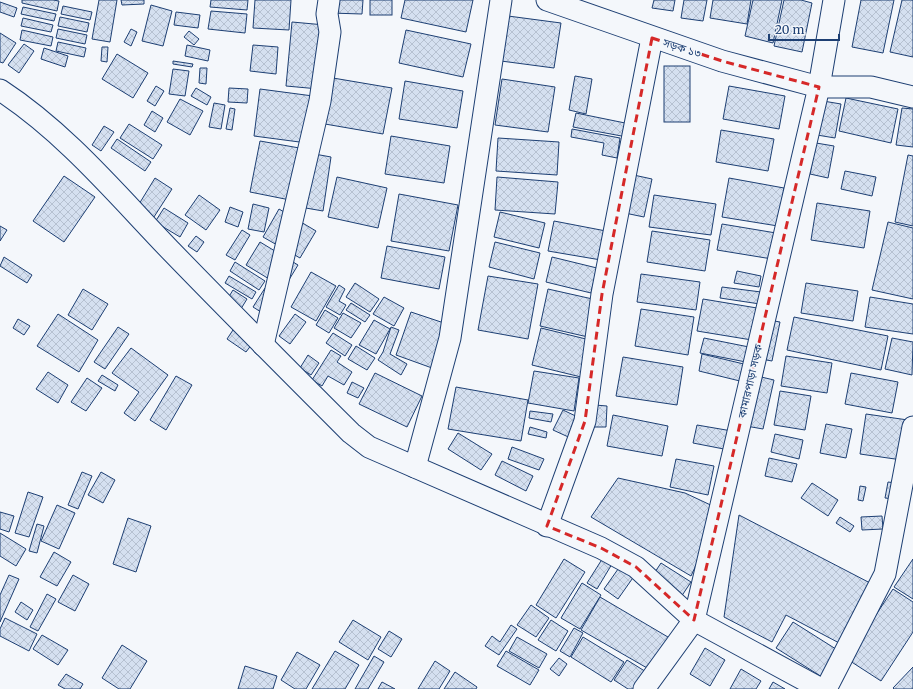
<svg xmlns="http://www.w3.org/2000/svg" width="913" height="689" font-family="Merriweather,'Noto Sans Bengali',serif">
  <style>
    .building { fill: url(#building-cross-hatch); stroke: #1d3f73 }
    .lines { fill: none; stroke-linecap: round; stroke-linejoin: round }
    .minor-casing { stroke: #1d3f73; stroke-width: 23 }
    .minor { stroke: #f4f7fb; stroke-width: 21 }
    .marked { fill: none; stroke: #d62828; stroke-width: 3; stroke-dasharray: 8 5; stroke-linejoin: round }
    .labels { text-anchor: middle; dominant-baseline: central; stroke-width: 3; stroke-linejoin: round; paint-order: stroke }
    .street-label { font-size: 11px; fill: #1d3f73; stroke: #f4f7fb }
  </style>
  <defs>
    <pattern id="building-cross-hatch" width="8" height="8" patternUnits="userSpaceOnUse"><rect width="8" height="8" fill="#d5e0f0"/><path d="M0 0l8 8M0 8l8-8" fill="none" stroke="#b6c1d1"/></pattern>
  </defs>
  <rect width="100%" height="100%" fill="#f4f7fb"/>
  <g class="building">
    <polygon points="22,0 53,0 59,1 57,11 22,3"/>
    <polygon points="99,0 117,0 110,42 92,39"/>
    <polygon points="121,0 144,0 144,4 122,5"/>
    <polygon points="211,0 248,0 247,10 210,7"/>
    <polygon points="255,0 291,0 289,30 253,28"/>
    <polygon points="331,0 363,0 362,14 330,13"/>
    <rect x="370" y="0" width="22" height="15"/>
    <polygon points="405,0 473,0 466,32 401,18"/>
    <polygon points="654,0 675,0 673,11 652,8"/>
    <polygon points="684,0 707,0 703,21 681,18"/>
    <polygon points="713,0 751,0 747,24 710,18"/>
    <polygon points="753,0 782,0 773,43 745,36"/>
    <polygon points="784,0 801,0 812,3 802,52 774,46"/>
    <polygon points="861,0 894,0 883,53 852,47"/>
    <polygon points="902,0 913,0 913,57 890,52"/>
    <polygon points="0,2 17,8 14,17 0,12"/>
    <polygon points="151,5 172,11 163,46 142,41"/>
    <polygon points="63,6 92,12 90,20 61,14"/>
    <polygon points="23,7 56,14 54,21 21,14"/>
    <polygon points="211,11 247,14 245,33 208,29"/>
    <polygon points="176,12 200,15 198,28 174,25"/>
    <polygon points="508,16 561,23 554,68 501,61"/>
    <polygon points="60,17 89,23 87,32 58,26"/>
    <polygon points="23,18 53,25 51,32 21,26"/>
    <polygon points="292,22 325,25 319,89 286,86"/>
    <polygon points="58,29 87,35 85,44 56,38"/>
    <polygon points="131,29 137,32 131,46 124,42"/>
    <polygon points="22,30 53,37 51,46 20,40"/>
    <polygon points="406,30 471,44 463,77 399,63"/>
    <polygon points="189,31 199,39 194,45 184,37"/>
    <polygon points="0,33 16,43 3,63 0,62"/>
    <polygon points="58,42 86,48 84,57 56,51"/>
    <polygon points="24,44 34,51 19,73 8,65"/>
    <polygon points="187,45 210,50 208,61 185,56"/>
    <polygon points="253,45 278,47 276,74 250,71"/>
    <polygon points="102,47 108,47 107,62 101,61"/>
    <polygon points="44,48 68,56 65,67 41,59"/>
    <polygon points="117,54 148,73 133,98 102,79"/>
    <polygon points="173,61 193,64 192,67 173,64"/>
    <rect x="664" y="66" width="26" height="56"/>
    <polygon points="200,68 207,68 206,84 199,83"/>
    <polygon points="173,69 189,71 185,96 169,94"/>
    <polygon points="575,76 592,79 586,114 569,110"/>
    <polygon points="333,78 392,88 383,134 325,124"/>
    <polygon points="502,79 555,87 548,132 495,125"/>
    <polygon points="405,81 463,91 457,128 399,119"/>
    <polygon points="156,86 164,91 155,106 147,101"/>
    <polygon points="729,86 785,96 779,129 723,119"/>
    <polygon points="196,88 211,97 207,105 191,96"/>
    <polygon points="229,88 248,89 247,103 228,102"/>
    <polygon points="260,89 313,96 307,143 254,136"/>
    <polygon points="846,98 898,109 891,143 839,131"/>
    <polygon points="180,99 203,111 190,135 167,122"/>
    <polygon points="823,101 841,104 835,138 817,135"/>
    <polygon points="214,103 225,105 221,129 209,127"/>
    <polygon points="230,108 235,109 232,130 226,129"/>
    <polygon points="902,108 913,109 913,147 896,145"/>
    <polygon points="152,111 163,118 155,132 144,125"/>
    <polygon points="576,113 630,124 627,137 573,127"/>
    <polygon points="129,124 162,145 153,159 120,138"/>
    <polygon points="104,126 114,132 101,151 92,145"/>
    <polygon points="572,129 620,138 617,158 602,155 604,143 571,137"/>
    <polygon points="721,130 774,139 768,171 716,162"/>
    <polygon points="391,136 450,146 444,183 385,174"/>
    <polygon points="498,138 559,142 557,175 496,171"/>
    <polygon points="117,139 151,162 145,171 111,148"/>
    <polygon points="260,141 305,149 295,201 250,192"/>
    <polygon points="816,143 834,146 828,178 810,174"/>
    <polygon points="309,153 331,157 323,211 300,207"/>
    <polygon points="908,155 913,156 913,226 895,222"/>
    <polygon points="845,171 876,177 872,196 841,189"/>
    <polygon points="629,174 652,179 644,217 620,212"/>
    <polygon points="64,176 95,197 64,242 33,221"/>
    <polygon points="337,177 387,188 378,228 328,217"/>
    <polygon points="497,177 558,182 555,214 495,210"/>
    <polygon points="155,178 172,189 152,220 136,209"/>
    <polygon points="729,178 784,188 778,226 722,217"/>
    <polygon points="399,194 458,205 449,251 391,241"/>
    <polygon points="199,195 220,210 206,230 185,215"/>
    <polygon points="654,195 716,204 711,235 649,227"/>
    <polygon points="817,203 870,211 864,248 811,240"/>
    <polygon points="253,204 269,208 264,232 248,229"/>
    <polygon points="230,207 243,212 238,227 225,222"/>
    <polygon points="164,208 188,223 180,237 155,222"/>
    <polygon points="279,209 316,231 300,258 263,237"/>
    <polygon points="500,212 545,223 539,248 494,237"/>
    <polygon points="554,221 606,231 601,260 548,251"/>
    <polygon points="888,222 913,228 913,299 872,290"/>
    <polygon points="722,224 776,233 772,259 717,250"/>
    <polygon points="0,226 7,230 0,241"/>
    <polygon points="242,230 250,235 235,260 226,255"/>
    <polygon points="652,231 710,240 705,271 647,262"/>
    <polygon points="196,236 204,242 197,252 188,246"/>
    <polygon points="260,242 298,265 284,288 246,265"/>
    <polygon points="495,242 540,253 534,279 489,267"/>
    <polygon points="387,246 445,257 439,289 381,278"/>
    <polygon points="4,257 32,275 27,283 0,266"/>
    <polygon points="552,257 597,268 591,293 546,282"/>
    <polygon points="235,262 265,281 259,290 230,271"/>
    <polygon points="737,271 761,276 759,287 734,283"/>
    <polygon points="311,272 336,286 316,321 291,307"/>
    <polygon points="641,274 700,282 696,310 637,302"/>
    <polygon points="229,276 256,292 252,299 225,283"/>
    <polygon points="488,276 538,284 528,339 478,330"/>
    <polygon points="355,283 379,299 370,312 346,297"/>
    <polygon points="806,283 858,291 853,321 801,313"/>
    <polygon points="339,285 345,289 339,301 346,305 340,315 326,307"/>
    <polygon points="722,287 761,292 760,304 720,298"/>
    <polygon points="265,288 281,298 269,317 253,307"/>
    <polygon points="83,289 108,304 92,330 68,315"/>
    <polygon points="548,289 597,300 588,337 540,326"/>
    <polygon points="233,290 247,299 239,312 225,303"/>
    <polygon points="384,297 404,308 394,326 373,314"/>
    <polygon points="870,297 913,304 913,334 865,327"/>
    <polygon points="703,299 763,309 758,341 697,331"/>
    <polygon points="351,303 370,315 365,322 346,310"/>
    <polygon points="641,309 694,317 688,355 635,346"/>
    <polygon points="325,310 338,318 329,333 316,325"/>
    <polygon points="411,312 447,324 432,368 396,355"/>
    <polygon points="343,313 361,323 351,338 334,328"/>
    <polygon points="58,314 98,340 79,372 37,346"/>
    <polygon points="295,314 306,322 290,344 279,336"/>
    <polygon points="794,317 888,336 881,370 787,350"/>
    <polygon points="18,319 30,326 24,335 13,328"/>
    <polygon points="374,320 390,329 376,354 359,345"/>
    <polygon points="769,320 780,322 772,361 761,359"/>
    <polygon points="118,327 129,334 105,369 94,362"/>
    <polygon points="235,327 255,340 246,352 227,339"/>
    <polygon points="391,327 399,330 390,354 407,364 401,375 378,360 383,352"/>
    <polygon points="541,328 590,340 581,377 532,365"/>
    <polygon points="333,333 352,345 345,356 326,343"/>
    <polygon points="704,338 754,348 751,363 700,353"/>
    <polygon points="892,338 913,342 912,375 885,369"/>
    <polygon points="356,346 375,358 367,370 348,359"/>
    <polygon points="131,348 168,375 135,421 124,413 139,392 112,373"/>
    <polygon points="331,350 341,356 337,362 352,372 344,385 328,376 322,386 312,380"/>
    <polygon points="702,354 748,365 744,382 699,371"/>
    <polygon points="308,355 319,363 311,375 300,368"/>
    <polygon points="786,356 832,363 827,393 781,386"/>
    <polygon points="623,357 683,367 677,405 616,396"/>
    <polygon points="534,371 579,378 574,411 528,403"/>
    <polygon points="48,372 68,385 58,403 36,389"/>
    <polygon points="375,373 422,396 407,427 359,404"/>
    <polygon points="851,373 898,382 892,413 845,404"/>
    <polygon points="102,375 118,385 115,391 98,381"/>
    <polygon points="176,376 192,385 166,430 150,420"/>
    <polygon points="757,376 774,380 763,429 746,426"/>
    <polygon points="87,378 102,388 86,411 71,402"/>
    <polygon points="352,382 364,388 358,398 347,393"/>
    <polygon points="456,387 528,400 521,441 448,429"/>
    <polygon points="780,391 811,396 805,430 774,425"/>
    <polygon points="595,405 607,406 606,427 593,427"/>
    <polygon points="563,410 584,420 575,440 553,430"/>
    <polygon points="530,411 553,414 551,422 529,418"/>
    <polygon points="866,414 908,420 902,460 860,454"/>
    <polygon points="613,415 668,426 662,456 607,446"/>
    <polygon points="826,424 852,429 846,458 820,453"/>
    <polygon points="697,425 732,431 729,450 693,443"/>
    <polygon points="530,427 547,432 546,438 528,434"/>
    <polygon points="458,433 492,454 481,470 448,449"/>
    <polygon points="775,434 803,440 799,459 771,452"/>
    <polygon points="512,447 544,459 539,470 508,459"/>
    <polygon points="769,458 797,464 792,482 765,476"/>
    <polygon points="676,459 714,466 708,495 670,487"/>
    <polygon points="502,461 533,476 526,491 495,475"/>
    <polygon points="82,472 92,476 78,509 68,505"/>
    <polygon points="101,472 115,480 103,503 88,495"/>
    <polygon points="618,478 685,493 717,508 714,526 691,576 591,517"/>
    <polygon points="888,482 896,483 894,499 885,498"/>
    <polygon points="812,483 838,500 828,516 801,498"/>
    <polygon points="860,486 866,487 863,501 858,500"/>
    <polygon points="28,492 43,497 29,537 15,533"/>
    <polygon points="57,505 75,513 59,549 41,541"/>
    <polygon points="0,512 14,516 9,532 0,529"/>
    <polygon points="739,515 874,585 843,645 786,615 772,642 724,617"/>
    <polygon points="882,516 883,529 862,530 861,517"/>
    <polygon points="840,517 854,526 850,532 836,523"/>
    <polygon points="128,518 151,526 136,572 113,564"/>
    <polygon points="37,524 44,526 37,553 29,551"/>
    <polygon points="0,533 26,549 16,566 0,556"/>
    <polygon points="54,552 71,562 57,586 40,577"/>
    <polygon points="606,553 615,559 597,589 587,583"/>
    <polygon points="564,559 585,572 556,618 536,605"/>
    <polygon points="913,559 913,599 894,587"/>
    <polygon points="623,562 637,572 618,599 604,589"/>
    <polygon points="661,563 691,582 681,597 651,578"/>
    <polygon points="9,575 19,579 0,622 0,595"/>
    <polygon points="73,575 89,584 75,611 58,602"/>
    <polygon points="582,583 601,595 580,629 561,618"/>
    <polygon points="893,589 913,602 913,632 881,681 847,659"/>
    <polygon points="47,594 56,599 38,631 30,627"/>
    <polygon points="600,597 673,640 654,672 581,630"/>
    <polygon points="21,602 33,610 27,620 15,612"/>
    <polygon points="531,605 549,618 536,637 517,625"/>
    <polygon points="5,618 37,634 29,651 0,636 0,629"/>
    <polygon points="353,620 381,637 368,660 339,642"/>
    <polygon points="551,620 568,631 556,651 538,640"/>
    <polygon points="793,622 839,651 822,677 776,648"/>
    <polygon points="511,625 517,629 499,655 485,646 492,636 500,642"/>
    <polygon points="574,628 583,633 570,657 560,651"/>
    <polygon points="389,631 402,639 391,657 378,649"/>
    <polygon points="42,635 68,650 58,665 33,649"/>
    <polygon points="517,637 547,654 539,668 509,651"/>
    <polygon points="583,637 624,662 611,682 571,657"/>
    <polygon points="122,645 147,661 130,689 119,689 102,678"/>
    <polygon points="705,648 725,660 710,686 690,674"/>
    <polygon points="335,651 359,665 345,689 312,689"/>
    <polygon points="506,651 539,670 530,685 497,666"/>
    <polygon points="297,652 320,665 306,689 295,689 281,680"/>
    <polygon points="374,656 384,662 368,689 355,689"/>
    <polygon points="559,658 567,664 559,676 550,669"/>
    <polygon points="627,660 651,675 642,689 628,689 614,680"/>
    <polygon points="435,661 450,671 439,689 418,689"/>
    <polygon points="245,666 277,676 273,689 238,689"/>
    <polygon points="913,667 913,689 894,689 893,688"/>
    <polygon points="741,669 761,681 756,689 730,689"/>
    <polygon points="455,672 477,687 476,689 444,689"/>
    <polygon points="66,674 83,684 80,689 65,689 58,685"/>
    <polygon points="382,682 395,689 378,689"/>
    <polygon points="773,682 785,689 769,689"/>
  </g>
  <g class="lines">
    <defs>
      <g id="minor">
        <polyline points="547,0 722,61 819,87 871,87 913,97"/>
        <path d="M0 90C66 133 118 196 172 252 231 313 291 373 351 433L369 447 601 548 636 567 694 620 821 689"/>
        <polyline points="263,345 320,101 330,32 327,14 329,0"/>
        <polyline points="415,467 450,338 501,0"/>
        <polyline points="547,526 585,421 602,294 652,38"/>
        <polyline points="644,689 694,620 819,87 834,0"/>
        <polyline points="826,689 885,574 913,427"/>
      </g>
    </defs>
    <use href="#minor" class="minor-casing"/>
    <use href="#minor" class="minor"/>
  </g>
  <path class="marked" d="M652 38 722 61 819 87 694 620 636 567 601 548 547 526 585 421 602 294Z"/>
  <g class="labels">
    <g class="street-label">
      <text transform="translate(682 48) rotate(18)">সড়ক ১৩</text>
      <text transform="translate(750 381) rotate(-77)">কামারপাড়া সড়ক</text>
    </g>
  </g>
  <path d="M769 34v6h70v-6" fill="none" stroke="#1d3f73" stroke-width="2"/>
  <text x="775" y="34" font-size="12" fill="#1d3f73" stroke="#f4f7fb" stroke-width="3" paint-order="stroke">20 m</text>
</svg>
